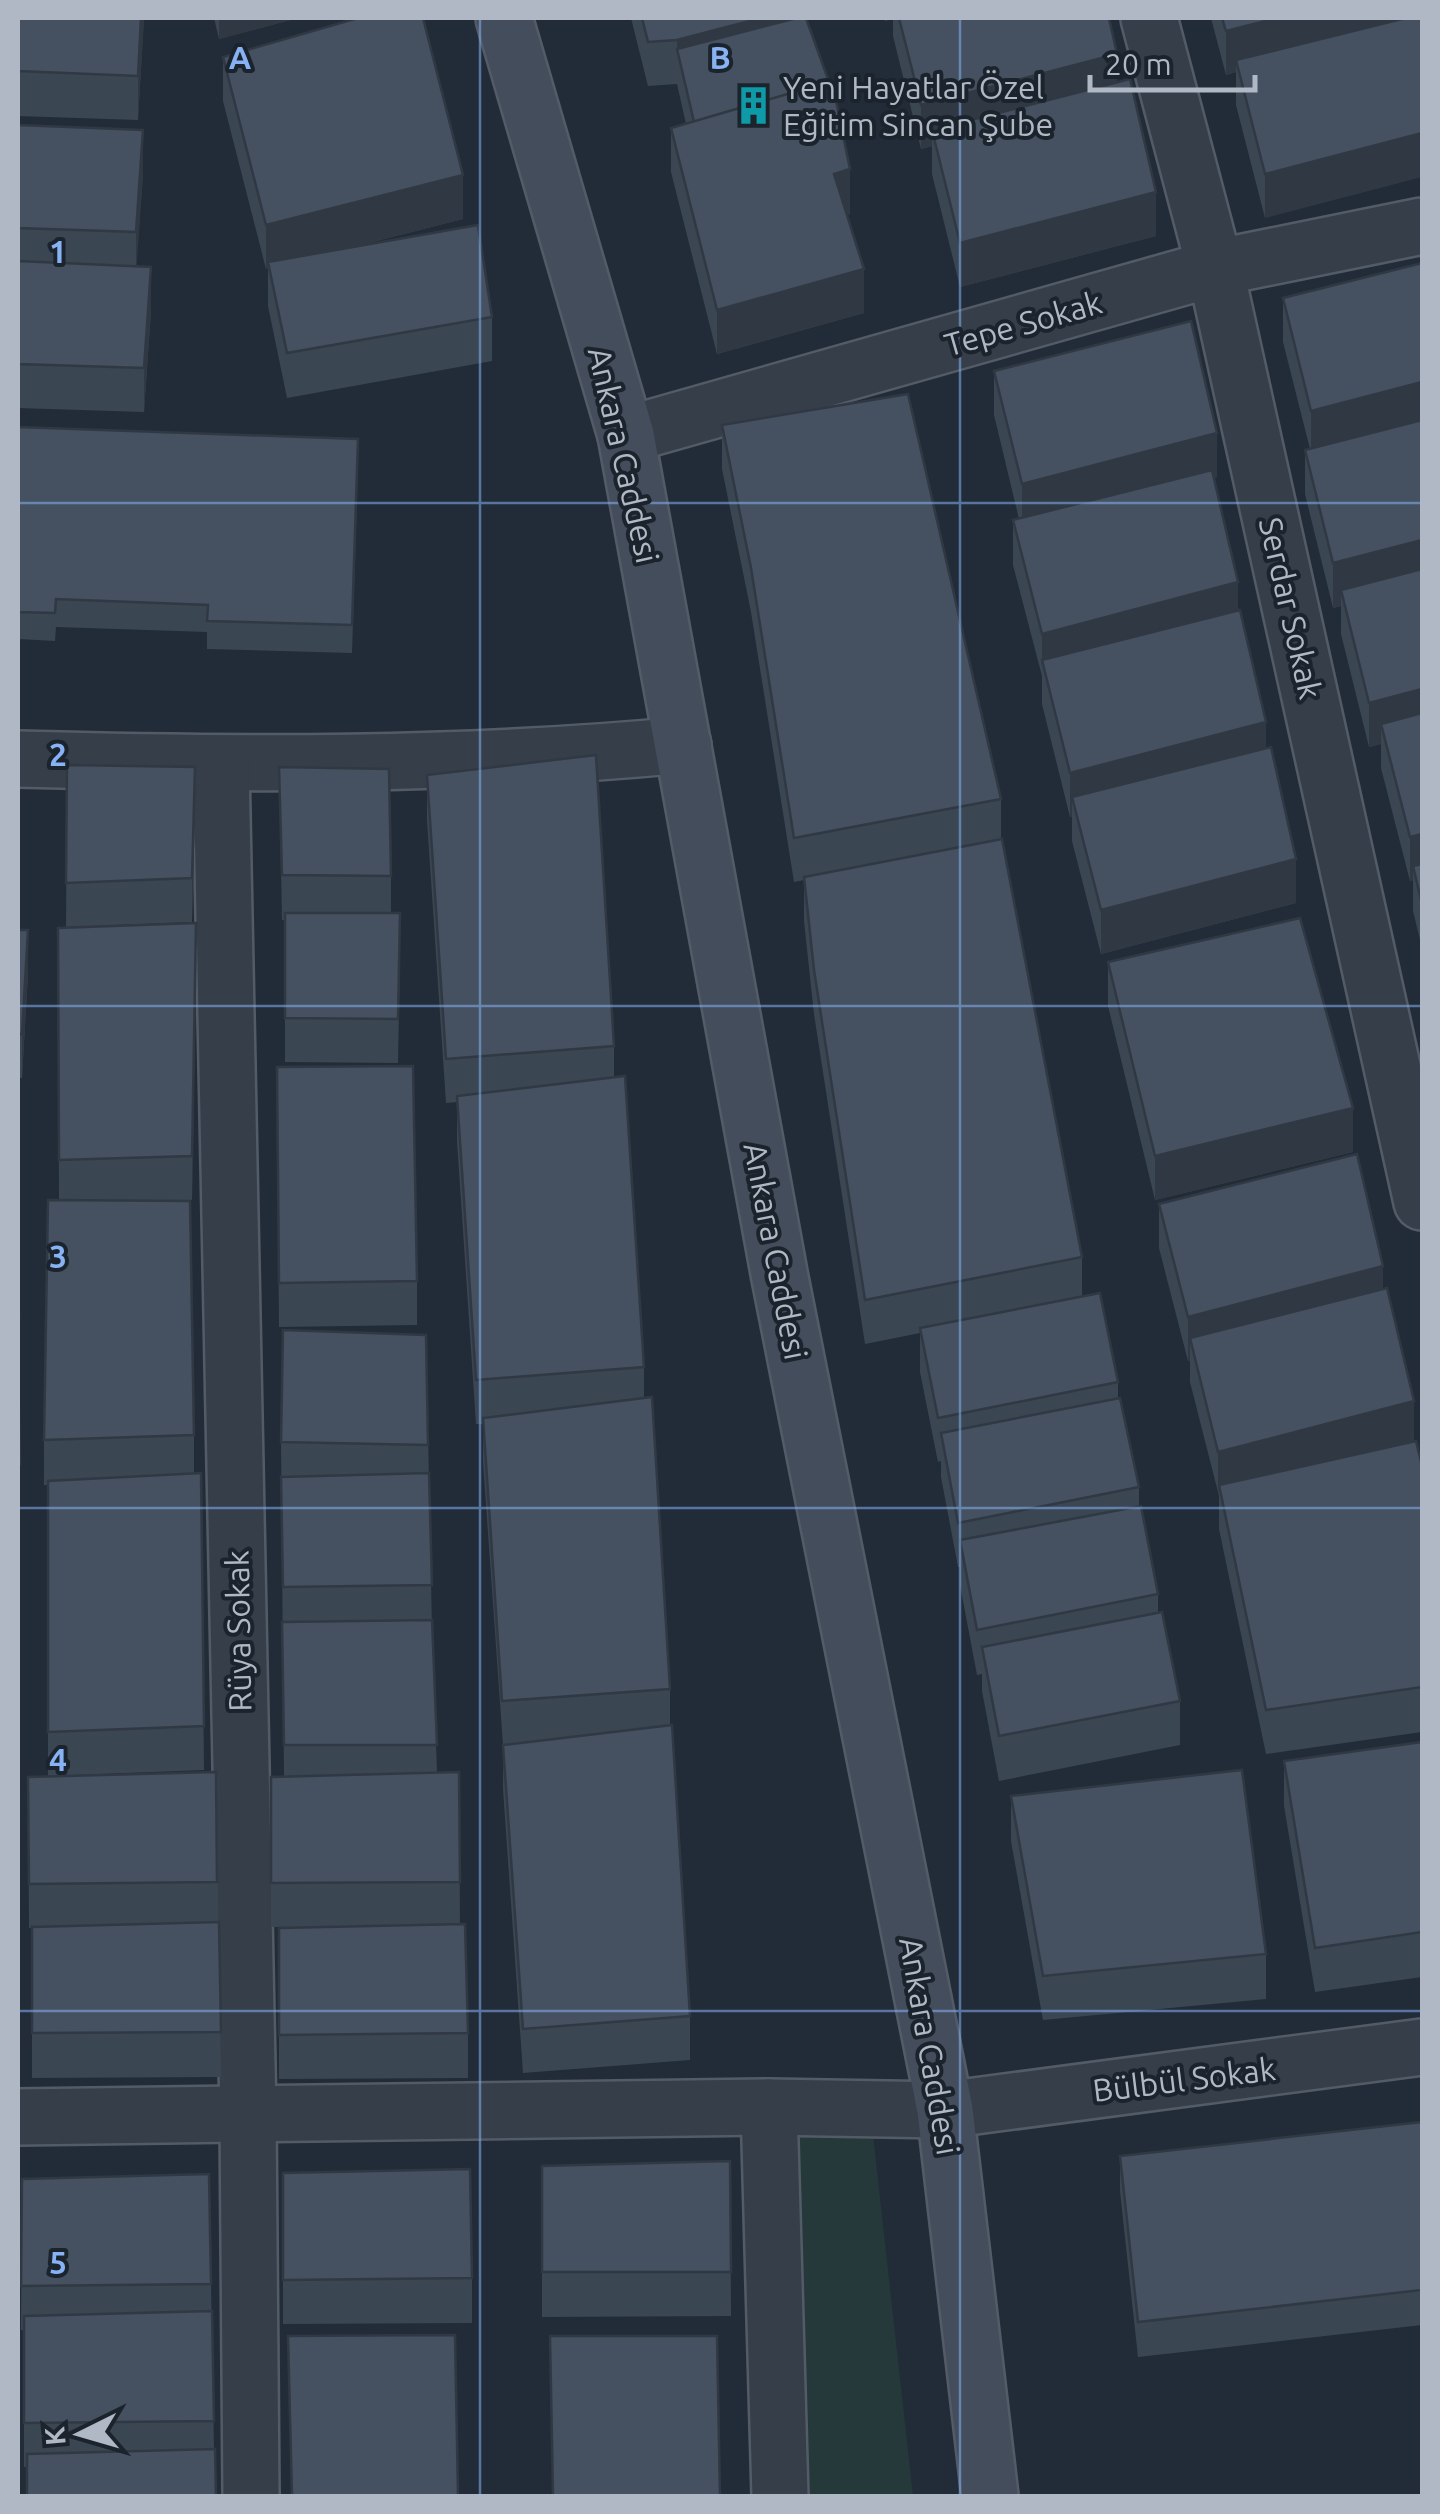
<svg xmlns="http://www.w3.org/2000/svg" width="1440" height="2514" font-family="Ubuntu,sans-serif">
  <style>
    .green { fill: #25393a }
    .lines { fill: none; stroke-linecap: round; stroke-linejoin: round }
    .street-casing { stroke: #535b67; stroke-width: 60 }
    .secondary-casing { stroke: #535b67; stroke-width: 60 }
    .street { stroke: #353e49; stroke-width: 55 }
    .secondary { stroke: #444d5c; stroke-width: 55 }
    .wall { fill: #3b4653 }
    .shaded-wall { fill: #303943 }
    .building { fill: #455160; stroke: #303943; stroke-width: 2.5 }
    .grid { fill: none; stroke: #87b2f4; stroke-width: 2.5; stroke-opacity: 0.55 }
    .labels { text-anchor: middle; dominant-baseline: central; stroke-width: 8; stroke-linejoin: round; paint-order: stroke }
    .poi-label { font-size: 32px; fill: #b0b8c5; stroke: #1b232d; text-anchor: start }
    .street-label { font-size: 32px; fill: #b0b8c5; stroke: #1b232d }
    .grid-label { font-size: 32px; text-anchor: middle; font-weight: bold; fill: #87b2f4; stroke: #1b232d; stroke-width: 8; stroke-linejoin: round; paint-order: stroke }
  </style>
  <rect width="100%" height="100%" fill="#222c38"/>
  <polygon class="green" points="870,2108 913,2496 810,2496 797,2109"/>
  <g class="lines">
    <defs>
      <g id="street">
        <polyline points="1149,18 1215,268 1422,1202"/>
        <polyline points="626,435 1215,268 1422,226"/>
        <path d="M18 759C239 765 462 766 683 745"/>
        <polyline points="221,765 248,2115 251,2496"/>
        <polyline points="769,2107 780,2496"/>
        <polyline points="18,2117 769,2107 945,2110 1422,2047"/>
      </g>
      <polyline id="secondary" points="504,18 626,435 779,1273 945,2110 990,2496"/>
    </defs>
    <use href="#street" class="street-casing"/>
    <use href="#secondary" class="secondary-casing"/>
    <use href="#street" class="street"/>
    <use href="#secondary" class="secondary"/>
  </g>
  <g class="wall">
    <polygon points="18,18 144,18 138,120 18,116"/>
    <polygon points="214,18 298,18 219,39"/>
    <polygon points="631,18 806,18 850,214 847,215 864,313 717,354 671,172 671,128 686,124 677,84 648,86"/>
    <polygon points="884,18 1109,18 1117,82 1156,236 960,287 932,174 932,146 921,149 893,36 893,19 885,21"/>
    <polygon points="1211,18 1422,18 1265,218 1236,105 1236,72 1226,75"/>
    <polygon points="223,57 463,219 353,247 492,317 492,361 287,398 268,306 268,269 266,269 223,101"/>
    <polygon points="18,125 143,175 136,266 151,311 144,412 18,408"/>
    <polygon points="1422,263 1422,948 1413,911 1413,880 1410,881 1381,768 1381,744 1369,747 1341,634 1341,606 1333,608 1305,494 1305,450 1310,449 1283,342 1283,298"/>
    <polygon points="994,371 1217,477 1213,478 1296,903 1101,954 1072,841 1072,817 1070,817 1042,704 1042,676 1013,565 1013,520 1019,519 994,415"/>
    <polygon points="722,425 1001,799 1001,839 1082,1257 1082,1296 1118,1382 1118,1398 1139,1487 1139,1506 1158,1594 1158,1613 1180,1701 1180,1745 999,1781 982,1691 982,1674 977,1675 960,1585 960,1567 958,1567 941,1477 941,1461 938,1462 920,1372 920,1333 865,1344 814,1014 804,921 804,880 794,882 751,612 722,469"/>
    <polygon points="18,427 358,467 352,653 207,649 207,632 56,627 55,641 18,639"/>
    <polygon points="67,765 195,812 192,922 66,927"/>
    <polygon points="279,767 391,876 391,913 400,957 398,1063 285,1062 285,920 282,920"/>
    <polygon points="427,775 614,1046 614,1077 644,1367 644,1398 670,1689 670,1725 690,2016 690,2060 523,2073 503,1789 503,1745 483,1462 483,1424 476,1424 457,1141 457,1102 446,1103 427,820"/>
    <polygon points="58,928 196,968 192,1200 156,1201 194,1435 194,1473 201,1473 204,1770 48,1776 48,1485 44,1485 44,1440 59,1200"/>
    <polygon points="18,930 28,974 22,1078 18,1078"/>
    <polygon points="1108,962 1353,1152 1155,1200 1108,1006"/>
    <polygon points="277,1067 417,1281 417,1325 279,1327"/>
    <polygon points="1159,1204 1383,1289 1414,1442 1422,1466 1422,1732 1266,1754 1219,1529 1219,1496 1190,1382 1190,1361 1188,1361 1159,1248"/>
    <polygon points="18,1255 20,1464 20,1508 18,1508"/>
    <polygon points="426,1335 432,1630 437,1772 459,1772 460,1924 468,2033 468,2078 279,2079 279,1928 306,1927 271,1927 271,1777 284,1776 281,1442"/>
    <polygon points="1422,1742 1422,1977 1315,1992 1284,1806 1284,1761"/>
    <polygon points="216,1772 221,2077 32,2078 32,1928 29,1928 28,1777"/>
    <polygon points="1011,1796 1266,1954 1266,1999 1043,2020 1011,1841"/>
    <polygon points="1422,2122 1422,2325 1138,2357 1120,2191 1120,2156"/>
    <polygon points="730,2161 731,2316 542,2317 542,2166"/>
    <polygon points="283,2173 472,2278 472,2323 283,2324"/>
    <polygon points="209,2174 214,2449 24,2467 24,2330 21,2330 22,2179"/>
  </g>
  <g class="shaded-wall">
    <polygon points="141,18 144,18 138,120 138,76"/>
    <polygon points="219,18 298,18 219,39"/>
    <polygon points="761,18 805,18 677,49 677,40"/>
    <polygon points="1277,18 1422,18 1236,60 1236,72 1226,75 1226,31"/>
    <polygon points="1117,54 1117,99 932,130 932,146 921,149 921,105"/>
    <polygon points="143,130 143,175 136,276 136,232"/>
    <polygon points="1422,133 1422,177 1265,218 1265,174"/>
    <polygon points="850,169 850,214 834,219 834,174"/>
    <polygon points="463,175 463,219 269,268 268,262 268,269 266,269 266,225"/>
    <polygon points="1156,192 1156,236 960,287 960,243"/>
    <polygon points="151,267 151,311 144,412 144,368"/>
    <polygon points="864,269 864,313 717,354 717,310"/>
    <polygon points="1422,382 1422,427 1311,456 1311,411"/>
    <polygon points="1217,433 1217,477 1022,528 1022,484"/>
    <polygon points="1422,540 1422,585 1341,590 1341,606 1333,608 1333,563"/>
    <polygon points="1238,582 1238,627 1042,662 1042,634"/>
    <polygon points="1422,689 1422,733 1381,724 1381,744 1369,747 1369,703"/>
    <polygon points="1266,722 1266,766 1072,797 1072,817 1070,817 1070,773"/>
    <polygon points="195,767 195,812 192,922 192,878"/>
    <polygon points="1422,834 1422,878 1413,866 1413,880 1410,881 1410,837"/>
    <polygon points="1296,859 1296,903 1101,954 1101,910"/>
    <polygon points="196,923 196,968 192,1200 192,1156"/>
    <polygon points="28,930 28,974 22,1078 22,1034"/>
    <polygon points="1353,1108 1353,1152 1155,1200 1155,1156"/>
    <polygon points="1383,1266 1383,1310 1190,1338 1190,1361 1188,1361 1188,1317"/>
    <polygon points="1414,1401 1414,1445 1219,1485 1218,1496 1218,1452"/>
  </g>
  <g class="building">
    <polygon points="18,18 141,18 138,76 18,71"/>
    <polygon points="358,18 423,18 463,175 266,225 223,57"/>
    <polygon points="642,18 761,18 677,40 648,42"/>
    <polygon points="797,18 806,18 829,82 694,122 677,49"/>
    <polygon points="899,18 1109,18 1117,54 921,105"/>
    <polygon points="1222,18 1277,18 1226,31"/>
    <polygon points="1406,18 1422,18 1422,133 1265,174 1236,60"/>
    <polygon points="1130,79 1156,192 960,243 932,130"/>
    <polygon points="832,81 850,169 834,174 864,269 717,310 671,128"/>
    <polygon points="18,125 143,130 136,232 18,228"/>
    <polygon points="478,225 492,317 287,353 268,262"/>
    <polygon points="18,261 151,267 144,368 18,364"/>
    <polygon points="1422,263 1422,382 1311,411 1283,298"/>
    <polygon points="1191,321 1217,433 1022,484 994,371"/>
    <polygon points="908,394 1001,799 794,838 751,568 722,425"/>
    <polygon points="1422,420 1422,540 1333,563 1305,450"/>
    <polygon points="18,427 358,439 352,625 207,621 208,605 56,599 55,613 18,612"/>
    <polygon points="1212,470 1238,582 1042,634 1013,520"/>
    <polygon points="1422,569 1422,689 1369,703 1341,590"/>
    <polygon points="1240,610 1266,722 1070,773 1042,660"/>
    <polygon points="1422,713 1422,834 1410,837 1381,724"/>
    <polygon points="1271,747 1296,859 1101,910 1072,797"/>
    <polygon points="596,755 614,1046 446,1059 427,775"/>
    <polygon points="67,765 195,767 192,878 66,883"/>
    <polygon points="279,767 389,769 391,876 282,875"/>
    <polygon points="1002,839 1082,1257 865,1300 814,970 804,877"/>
    <polygon points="1422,864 1422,904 1413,866"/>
    <polygon points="285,913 400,913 398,1019 285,1018"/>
    <polygon points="1300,918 1353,1108 1155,1156 1108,962"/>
    <polygon points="196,923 192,1156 59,1160 58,928"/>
    <polygon points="18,930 28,930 22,1034 18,1034"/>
    <polygon points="413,1066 417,1281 279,1283 277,1067"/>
    <polygon points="625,1076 644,1367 476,1380 457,1096"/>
    <polygon points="1357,1154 1383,1266 1188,1317 1159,1204"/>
    <polygon points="48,1200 190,1201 194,1435 44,1440"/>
    <polygon points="18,1255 19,1319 18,1319"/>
    <polygon points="1387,1288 1414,1401 1218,1452 1190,1338"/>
    <polygon points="1100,1293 1118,1382 938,1418 920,1328"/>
    <polygon points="283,1330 426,1335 428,1445 281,1442"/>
    <polygon points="18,1353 20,1464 18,1464"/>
    <polygon points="652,1397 670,1689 502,1701 483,1418"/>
    <polygon points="1120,1398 1139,1487 958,1523 941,1433"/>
    <polygon points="1416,1441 1422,1466 1422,1687 1266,1710 1219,1485"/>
    <polygon points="201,1473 204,1726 48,1732 48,1481"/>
    <polygon points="429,1473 432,1585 283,1587 281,1477"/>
    <polygon points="1141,1506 1158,1594 977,1630 960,1540"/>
    <polygon points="1162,1612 1180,1701 999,1736 982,1647"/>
    <polygon points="432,1620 437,1745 284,1745 282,1622"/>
    <polygon points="672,1725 690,2016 523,2029 503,1745"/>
    <polygon points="1422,1742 1422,1932 1315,1948 1284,1761"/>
    <polygon points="1242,1770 1266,1954 1043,1976 1011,1796"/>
    <polygon points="216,1772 217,1882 29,1884 28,1777"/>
    <polygon points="459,1772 460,1882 271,1883 271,1777"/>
    <polygon points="219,1922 221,2032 32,2033 32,1927"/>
    <polygon points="465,1924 468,2033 279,2035 279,1928"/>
    <polygon points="1422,2122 1422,2290 1138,2322 1120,2156"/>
    <polygon points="730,2161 731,2272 542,2272 542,2166"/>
    <polygon points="470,2169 472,2278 283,2280 283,2173"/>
    <polygon points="209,2174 211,2284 21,2286 22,2179"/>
    <polygon points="212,2311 214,2421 24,2423 24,2316"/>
    <polygon points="455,2335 458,2496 292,2496 288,2336"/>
    <polygon points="550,2336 717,2336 720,2496 553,2496"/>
    <polygon points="215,2449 216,2496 27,2496 27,2454"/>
  </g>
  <path class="grid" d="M480 18V2496M960 18V2496M18 503H1422M18 1006H1422M18 1508H1422M18 2011H1422"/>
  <defs>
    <symbol id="building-bare" viewBox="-9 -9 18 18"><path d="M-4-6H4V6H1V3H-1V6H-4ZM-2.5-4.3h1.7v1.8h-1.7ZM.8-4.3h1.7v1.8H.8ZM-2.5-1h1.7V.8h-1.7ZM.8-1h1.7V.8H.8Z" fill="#0f9aa8" stroke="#1b232d" stroke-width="2.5" paint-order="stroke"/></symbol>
  </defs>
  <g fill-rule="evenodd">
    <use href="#building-bare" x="726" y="78" width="55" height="55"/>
  </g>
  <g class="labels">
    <g class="poi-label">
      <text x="783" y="87">Yeni Hayatlar Özel<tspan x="783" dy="37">Eğitim Sincan Şube</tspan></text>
    </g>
    <g class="street-label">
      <text transform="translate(1023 323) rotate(-16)">Tepe Sokak</text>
      <text transform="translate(624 455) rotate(77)">Ankara Caddesi</text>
      <text transform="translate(1291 608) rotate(77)">Serdar Sokak</text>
      <text transform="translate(776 1251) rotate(79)">Ankara Caddesi</text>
      <text transform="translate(238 1631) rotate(-91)">Rüya Sokak</text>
      <text transform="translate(930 2046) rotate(80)">Ankara Caddesi</text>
      <text transform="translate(1184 2079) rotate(-7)">Bülbül Sokak</text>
    </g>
  </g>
  <g class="grid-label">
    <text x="240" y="69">A</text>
    <text x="720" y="69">B</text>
    <text x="58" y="263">1</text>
    <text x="58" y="766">2</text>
    <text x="58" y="1268">3</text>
    <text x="58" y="1771">4</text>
    <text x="58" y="2274">5</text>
  </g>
  <rect width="1440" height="2514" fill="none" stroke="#b0b8c5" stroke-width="40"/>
  <g transform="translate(80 2434) rotate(265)" stroke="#1b232d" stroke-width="8" paint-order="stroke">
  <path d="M0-8L18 38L0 25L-18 38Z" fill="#b0b8c5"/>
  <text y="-15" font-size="28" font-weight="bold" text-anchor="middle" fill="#b0b8c5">K</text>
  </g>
  <path d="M1090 75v15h165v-15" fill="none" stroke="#b0b8c5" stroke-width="5"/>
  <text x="1105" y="75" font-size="30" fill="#b0b8c5" stroke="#1b232d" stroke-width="8" paint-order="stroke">20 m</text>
</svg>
